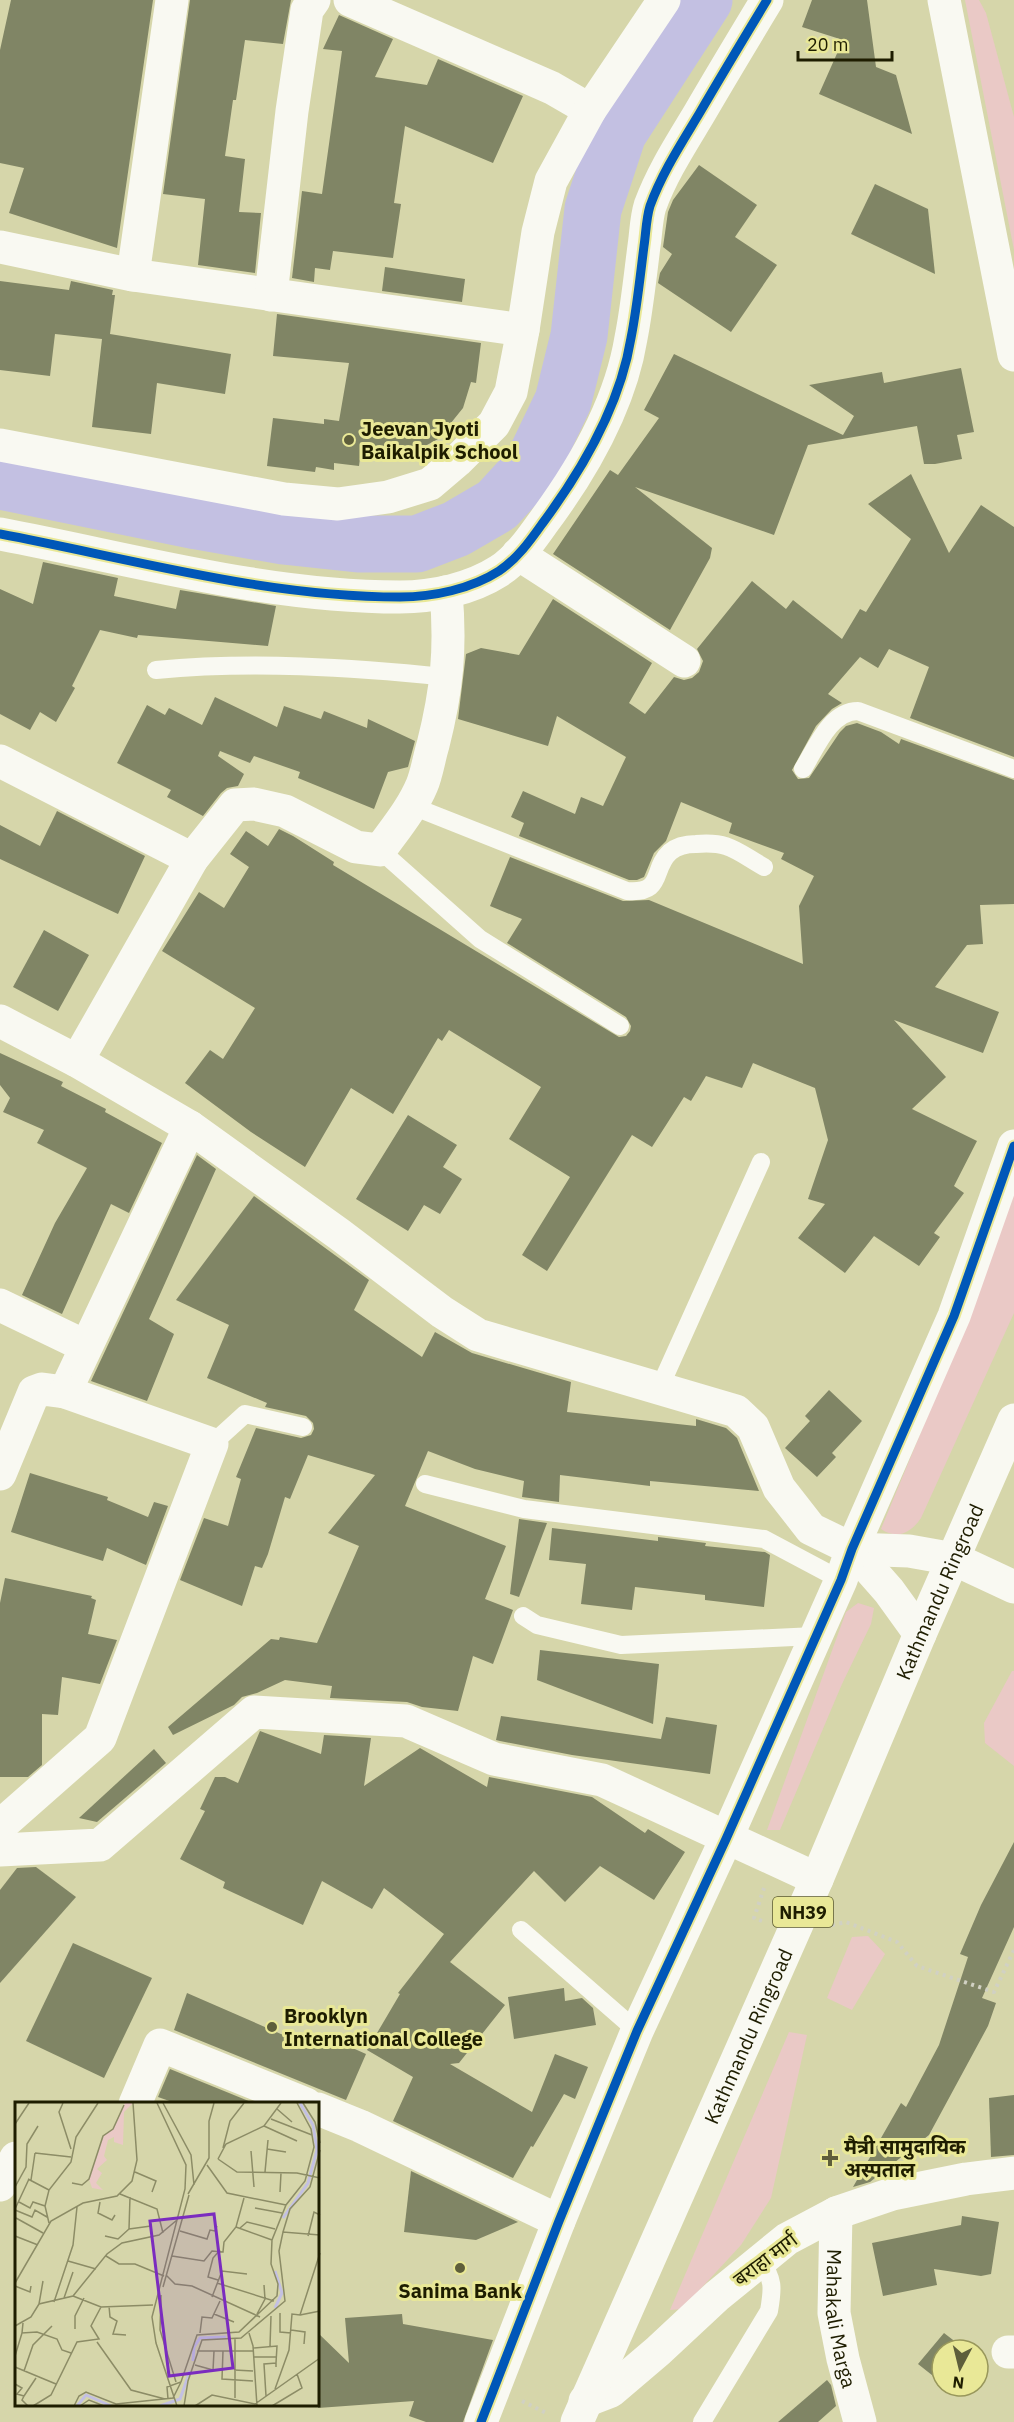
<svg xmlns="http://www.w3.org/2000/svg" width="1014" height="2422" font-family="'IBM Plex Sans','Noto Sans Devanagari',sans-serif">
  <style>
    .green { fill: #eac9c6 }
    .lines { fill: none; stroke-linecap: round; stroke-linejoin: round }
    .river { stroke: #c3c0e2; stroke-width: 57 }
    .building { fill: #808565 }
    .path { stroke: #d1d1c3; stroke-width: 4; stroke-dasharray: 3 4.5; stroke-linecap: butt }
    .service { stroke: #f9f9f2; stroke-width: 18 }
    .minor { stroke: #f9f9f2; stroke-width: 33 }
    .tertiary { stroke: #f9f9f2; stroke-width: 33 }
    .secondary { stroke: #f9f9f2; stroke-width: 33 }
    .trunk { stroke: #f9f9f2; stroke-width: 33 }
    .cycleway-casing { stroke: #e9e897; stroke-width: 13 }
    .cycleway { stroke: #0057b8; stroke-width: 9 }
    .poi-dot { fill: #5e5e3b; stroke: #e9e897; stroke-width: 2 }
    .labels { text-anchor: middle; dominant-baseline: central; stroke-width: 6; stroke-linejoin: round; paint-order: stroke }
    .shield { fill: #e9e897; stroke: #5b5a2d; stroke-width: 1.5 }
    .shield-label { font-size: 18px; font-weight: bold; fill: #1e1d00 }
    .poi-label { font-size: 20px; font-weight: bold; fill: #1e1d00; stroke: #e9e897; text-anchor: start }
    .street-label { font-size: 20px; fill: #1e1d00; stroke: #e9e897 }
    .inset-river { fill: none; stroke: #c3c0e2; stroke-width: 3 }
    .inset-road { fill: none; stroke: #8c8c66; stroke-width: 1.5 }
    .view { fill: #7b2cbf; fill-opacity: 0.15; stroke: #7b2cbf; stroke-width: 3 }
    .inset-edge { fill: none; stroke: #1e1d00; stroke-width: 3 }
  </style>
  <rect width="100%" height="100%" fill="#d6d6aa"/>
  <g class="green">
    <polygon points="965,0 979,0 986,13 1014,117 1014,250"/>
    <path d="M1014 1192V1313L921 1518C911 1533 897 1540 881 1529L975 1301Z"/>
    <polygon points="858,1603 874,1608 871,1624 842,1684 780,1830 767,1830 846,1612"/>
    <polygon points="1012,1671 1014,1671 1014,1766 985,1743 984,1723"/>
    <polygon points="868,1936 885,1954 852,2010 827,1998 852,1937"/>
    <polygon points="789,2032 807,2035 771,2198 741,2245 682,2309 670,2310"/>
  </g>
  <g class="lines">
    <polyline class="river" points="0,481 197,521 283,536 358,544 417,544 456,529 497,505 531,468 563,401 579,336 593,209 618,133 704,0"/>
  </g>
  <g class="building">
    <polygon points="11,0 153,0 117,248 9,213 24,168 0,163 0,50"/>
    <polygon points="190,0 291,0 283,44 245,40 236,100 233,100 225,156 245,159 239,212 261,213 255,273 198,265 205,199 163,194"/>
    <polygon points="812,0 867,0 876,67 896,75 912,134 819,94 843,40 802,27"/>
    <polygon points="339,15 393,39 375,77 427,85 438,59 523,96 493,163 405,126 394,203 401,204 393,258 333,251 330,270 315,268 314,282 292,278 302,191 322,194 342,51 323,49"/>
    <polygon points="699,165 757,205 735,237 777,265 731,332 658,283 660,273 672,254 663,247 668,212 673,200"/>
    <polygon points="875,184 928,209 935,274 851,234"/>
    <polygon points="385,267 465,279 462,302 382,291"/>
    <polygon points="0,281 69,290 71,281 113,290 112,295 115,295 110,334 231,354 225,394 157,383 151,434 92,427 102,339 55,334 50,376 0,370"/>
    <polygon points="277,314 481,343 476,383 471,382 463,408 438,439 414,452 398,455 375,451 374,460 360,458 359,466 334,463 334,470 316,467 315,472 267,466 273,418 324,424 324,419 339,421 349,363 273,356"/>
    <polygon points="674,354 843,435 854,416 809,385 882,372 884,383 961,368 974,432 957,435 962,459 935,464 924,464 917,426 808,445 774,535 635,487 712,548 710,558 670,630 553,554 610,470 618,475 659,418 644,410"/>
    <polygon points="911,474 949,553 981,505 1014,527 1014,757 910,718 929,667 889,649 878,668 860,657 828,694 842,703 832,709 816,726 792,770 798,779 809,778 840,732 846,726 857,723 881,732 899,744 901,739 1014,780 1014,904 980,905 983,944 967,945 935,987 999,1012 983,1053 894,1020 946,1077 912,1109 977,1141 954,1186 964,1193 934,1233 940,1237 919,1266 874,1236 845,1273 798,1238 825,1204 808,1199 828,1140 815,1088 753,1063 742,1088 706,1076 691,1101 684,1097 652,1147 632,1135 547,1271 522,1255 570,1177 509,1139 541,1087 449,1030 442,1041 438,1038 393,1114 351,1088 305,1167 251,1132 185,1083 210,1050 223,1059 255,1008 162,951 199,892 224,908 249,867 230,854 246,831 268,846 279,829 293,836 334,862 333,865 619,1037 626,1036 630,1031 631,1026 626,1017 507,943 522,919 490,906 510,857 623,901 649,900 803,964 799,906 814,876 781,859 784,853 729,833 732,823 681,802 666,841 654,853 644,877 637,880 629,880 519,836 524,823 511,817 523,791 575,814 581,797 603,806 626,757 557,716 548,746 458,719 466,654 481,648 519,655 553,599 652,663 629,703 645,714 674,677 684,680 692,678 699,672 703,661 697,649 752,581 786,609 793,600 842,639 860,609 866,612 911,539 868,504"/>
    <polygon points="43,562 118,578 114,596 176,609 180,590 276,606 268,646 138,635 137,638 100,630 72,686 75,688 56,722 40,712 30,730 0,714 0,589 33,604"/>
    <polygon points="215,697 277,727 284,706 321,719 324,711 367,728 368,719 415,741 408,767 388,772 374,809 298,778 300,772 254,756 250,763 220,751 218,756 244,774 238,786 227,788 221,793 203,816 167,797 171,790 117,763 147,705 165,715 169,708 202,725"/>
    <polygon points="57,811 145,856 118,914 0,859 0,825 40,846"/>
    <polygon points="44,930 89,955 58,1011 13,987"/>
    <polygon points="0,1053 63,1082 61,1086 106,1109 105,1112 162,1143 129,1213 111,1204 62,1314 22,1295 55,1223 87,1168 37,1143 44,1130 3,1112 10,1098 0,1085"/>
    <polygon points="408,1115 457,1145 443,1167 462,1179 440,1214 424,1205 408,1231 356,1199"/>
    <polygon points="197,1155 216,1169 149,1319 174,1334 147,1401 91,1381"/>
    <polygon points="254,1196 369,1280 354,1310 422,1357 435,1332 472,1353 571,1382 567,1412 696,1426 696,1419 726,1428 737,1438 759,1491 650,1481 650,1486 560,1475 559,1502 522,1497 524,1481 475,1469 428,1451 405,1506 506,1546 485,1599 513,1610 493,1664 473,1656 458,1711 422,1707 407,1702 330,1698 332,1686 285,1680 257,1693 242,1697 234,1705 173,1735 168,1727 271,1639 279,1640 280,1637 317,1643 359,1546 328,1533 375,1475 308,1455 290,1499 285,1497 268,1554 262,1568 255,1566 242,1606 180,1580 204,1518 228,1526 241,1479 236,1477 256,1428 301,1438 311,1435 314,1429 313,1423 306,1416 265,1407 267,1403 207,1378 229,1325 176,1300"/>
    <polygon points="829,1390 862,1421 832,1453 836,1457 817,1477 785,1448 810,1421 805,1416"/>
    <polygon points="30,1473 108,1497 107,1500 148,1517 154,1502 168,1506 146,1565 107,1548 103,1561 11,1532"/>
    <polygon points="519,1519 547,1523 519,1597 510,1594"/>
    <polygon points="552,1528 658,1541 658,1537 706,1543 705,1546 765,1552 770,1555 764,1607 705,1600 705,1595 635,1587 632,1610 581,1604 586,1564 549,1560"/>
    <polygon points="5,1578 92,1596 91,1598 96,1600 88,1634 117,1640 100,1684 62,1677 58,1715 42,1714 42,1765 28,1777 0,1777 0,1603"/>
    <polygon points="540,1650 659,1664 653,1724 537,1680"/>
    <polygon points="501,1716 661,1739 666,1717 717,1725 710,1774 572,1755 500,1741 496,1740"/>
    <polygon points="260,1731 321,1754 324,1735 371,1738 364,1786 420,1748 487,1787 489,1777 592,1797 645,1833 648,1829 685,1852 654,1900 600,1866 565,1902 534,1871 450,1962 505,2005 459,2063 450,2064 532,2112 555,2054 588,2067 575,2099 564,2094 533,2147 531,2146 513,2178 393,2121 413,2077 367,2050 400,1994 398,1993 444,1934 384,1888 372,1909 322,1881 303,1925 223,1888 225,1882 180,1859 205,1811 200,1809 215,1777 225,1777 238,1783"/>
    <polygon points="154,1749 166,1763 97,1822 79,1818"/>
    <polygon points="1014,1842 1014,1927 982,1998 996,2003 988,2026 929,2135 870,2182 853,2187 901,2103 906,2107 939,2045 968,1957 960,1954 981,1905"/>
    <polygon points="36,1867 76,1897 0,1983 0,1890 17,1868"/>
    <polygon points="73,1943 152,1978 104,2078 26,2041"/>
    <polygon points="564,1988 565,2001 582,1998 593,2008 596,2025 514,2039 508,1997"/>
    <polygon points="187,1993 313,2048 319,2033 366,2054 346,2100 174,2030"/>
    <polygon points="170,2069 256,2104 178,2104 158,2097"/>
    <polygon points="1014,2095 1014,2155 991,2157 989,2098"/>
    <polygon points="411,2171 518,2222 476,2240 404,2232"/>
    <polygon points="962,2216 999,2222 991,2274 981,2276 934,2269 937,2285 883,2296 872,2243 961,2225"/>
    <polygon points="402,2314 403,2324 493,2340 463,2422 426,2422 409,2416 414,2401 318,2408 318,2333 349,2363 345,2318"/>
    <polygon points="944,2333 966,2350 942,2350 942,2383 918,2364"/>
    <polygon points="827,2380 831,2385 836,2406 818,2422 778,2422"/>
  </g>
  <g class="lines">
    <g class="path">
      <polyline points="762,1921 754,1918 764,1888"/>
      <polyline points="832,1925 846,1922 897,1942 917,1966 994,1992 1014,1950"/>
      <polyline points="522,2401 548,2414"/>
    </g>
    <g class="service">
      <path d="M156 670C252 661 350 667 446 677"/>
      <path d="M803 769C816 748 830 711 858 711L1014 769"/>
      <path d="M412 806 627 891C665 894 651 869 670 852 677 846 687 844 696 844 729 841 736 851 764 867"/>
      <polyline points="380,850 480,939 620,1026"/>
      <polyline points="659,1389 761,1162"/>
      <polyline points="212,1444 245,1414 303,1427"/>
      <polyline points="425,1484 524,1509 764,1539 841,1580"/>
      <polyline points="523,1616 537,1625 621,1645 815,1636"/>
      <polyline points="521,1930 637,2031"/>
      <path d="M702 2422 769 2311C773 2288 774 2279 760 2261"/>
    </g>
    <g class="minor">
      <polyline points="350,0 552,88 590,110"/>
      <polyline points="944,0 1014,355"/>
      <polyline points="0,247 133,275 523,330"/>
      <polyline points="133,275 172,0"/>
      <polyline points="271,295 292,111 307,10 314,0"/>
      <polyline points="0,445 284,499 338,504 388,497 430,484 457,461 494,424 511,392 523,330 538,232 551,181 590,110 664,0"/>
      <polyline points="518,554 684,661"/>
      <polyline points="0,761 192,859"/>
      <polyline points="0,1021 77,1061 190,1127 339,1234 442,1312 478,1335 736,1411 753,1427 779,1488 811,1529 852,1549 889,1591 920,1634"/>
      <path d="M77 1061 192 859 235 805 254 804 285 811 356 847 380 850C395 829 412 809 422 785 427 773 429 758 433 745 447 690 451 648 446 592"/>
      <polyline points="0,1305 85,1346"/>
      <polyline points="0,1474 34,1392 42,1389 65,1392 190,1127"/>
      <polyline points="852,1549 909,1551 954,1559 1014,1587"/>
      <polyline points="0,1826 100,1738 212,1444 65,1392"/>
      <polyline points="0,1850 100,1845 254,1712 406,1721 494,1759 602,1780 817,1879"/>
      <polyline points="135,2104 160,2045 306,2104"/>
      <polyline points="318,2109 360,2126 559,2221"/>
      <polyline points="0,2185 16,2158"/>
      <path id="s1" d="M836 2213 834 2313 843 2359 860 2422"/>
      <polyline points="1008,2352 1014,2352"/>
      <polyline points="481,2422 559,2221 637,2031 726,1839 841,1580 852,1549 954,1316 1014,1146"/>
    </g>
    <path class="tertiary" d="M0 534C132 559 265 597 400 597 433 597 471 589 499 571 517 559 530 541 542 524 583 469 620 406 631 338 637 308 640 277 644 246 646 233 646 219 650 206 662 173 681 144 699 114 721 76 744 38 767 0"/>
    <polyline class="secondary" points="585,2401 611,2391 658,2351 717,2296 787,2239 836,2213 892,2194 966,2179 1014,2173"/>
    <path class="trunk" id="s2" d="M577 2422 817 1879 920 1634 1014 1420"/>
    <defs>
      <g id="cycleway">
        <path d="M0 534C132 559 265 597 400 597 433 597 471 589 499 571 517 559 530 541 542 524 583 469 620 406 631 338 637 308 640 277 644 246 646 233 646 219 650 206 662 173 681 144 699 114 721 76 744 38 767 0"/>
        <polyline points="481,2422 559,2221 637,2031 726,1839 841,1580 852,1549 954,1316 1014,1146"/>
      </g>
    </defs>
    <use href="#cycleway" class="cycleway-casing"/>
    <use href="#cycleway" class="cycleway"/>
  </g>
  <g class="poi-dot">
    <circle cx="349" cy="440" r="6"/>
    <circle cx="272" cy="2027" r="6"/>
    <path d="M827 2149h6v6h6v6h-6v6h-6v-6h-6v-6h6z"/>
    <circle cx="460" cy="2268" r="6"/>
  </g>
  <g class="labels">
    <rect class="shield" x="773" y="1897" width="60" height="30" rx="4.5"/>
    <g class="shield-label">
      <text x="803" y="1912">NH39</text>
    </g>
    <g class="poi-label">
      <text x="361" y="428">Jeevan Jyoti<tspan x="361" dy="23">Baikalpik School</tspan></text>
      <text x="284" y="2015">Brooklyn<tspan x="284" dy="23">International College</tspan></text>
      <text x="844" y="2146">मैत्री सामुदायिक<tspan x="844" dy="23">अस्पताल</tspan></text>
      <text x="460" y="2290" text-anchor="middle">Sanima Bank</text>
    </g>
    <g class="street-label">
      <text stroke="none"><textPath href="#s2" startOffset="906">Kathmandu Ringroad</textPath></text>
      <text stroke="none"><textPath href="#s2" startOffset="422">Kathmandu Ringroad</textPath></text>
      <text transform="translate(765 2259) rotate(-37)">बराहा मार्ग</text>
      <text stroke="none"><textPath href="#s1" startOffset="106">Mahakali Marga</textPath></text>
    </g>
  </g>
  <g transform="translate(15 2102)">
    <rect width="304" height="304" fill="#d6d6aa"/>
    <path d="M110 1H118L109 10 108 43 99 40V35L93 38 89 54 92 58 82 67 87 71 81 81 88 88 77 86 74 77 89 33 98 27Z" fill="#eac9c6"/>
    <path class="inset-river" d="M268 116 293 81 302 48 298 23 285 1M260 206 267 191 260 169M178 259 179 245 185 236 211 235M62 304 71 293 96 304M145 304 165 297 175 269"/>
    <path class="inset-road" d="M48 1 44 10 56 47M142 1 171 63 170 87 137 215 141 241 162 304M148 1 176 53 179 83M288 1 300 20 305 41M262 7 277 20M256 17 297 33M0 22 14 1M249 24 282 39M208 46 215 19 229 1M252 47 271 50M236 49 239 85M20 51 56 55M203 57 222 70 282 71 305 76M203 57 211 42 249 24 266 1M192 63 212 91 271 103M120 70 141 79 137 90M250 70 253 38M13 77 34 88M16 78 20 51M57 81 67 83 74 77 88 34 98 27 109 3M0 85 11 65 12 42 23 24M265 90 266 71M105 92 142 107 148 131M173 92 194 56V19L199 1M4 100 15 106 18 100 30 104M85 100 83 111 97 118 100 113M240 106 267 111M0 107 14 77M0 108 17 115 20 108 32 115M1 116 28 131M34 121 30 104 34 88 56 60 61 35 83 1M221 125 257 138M225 126 232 120 260 127M114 127 136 124M165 129 192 137 195 128 200 129 202 124M268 130 275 107 295 85 305 48M0 134 23 143M90 134 103 137 114 127 115 95M293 134 299 110 305 113M91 154 104 162H120L149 174M157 154 189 159 197 149 208 150 209 140 221 125 229 96M53 159 81 167M151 173 160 182 177 184 245 215M203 178 193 175 198 156 205 148M0 181 36 119 68 101 102 94 117 79 122 58 118 1M202 181 259 199M0 184 15 190 16 184M148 185 174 93M146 193 145 228 161 280M58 194 86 205 138 203M197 195 207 169 232 172M49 196 58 170M39 200 58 143 62 105M24 202 28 179M94 204 95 215 102 219 98 232 111 233M265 211V230L276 231M199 212 219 220M242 212 250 197 249 183M285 213 305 209M8 221 7 231 22 230 42 237 47 248 56 251M0 224 16 215 24 202 58 194 92 152 107 141 144 133 162 118M60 227V214L69 196M276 228 290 230 289 242M185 231 187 215 197 216 205 199M234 231 238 244 242 304M82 240 116 288 150 297M255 244 256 214M238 246 262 244 261 261M182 249H238M208 249 207 277 238 279M0 254 7 231M239 255H262M180 263 198 268 199 249M0 265 41 282M219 268 238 269M9 269 18 243 37 224M0 282 7 286 2 292 9 294 7 298 13 304M260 287 274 248 277 212 285 213 305 151M9 294 21 276M251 294 249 262 261 261V265M220 296V237M153 297 152 285 166 280 182 233 224 230 262 194 263 182 256 162 257 138 271 103 290 79 299 45 296 27 282 1M18 304 36 293 62 240 84 237 76 224 86 205M59 304 64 294 71 290 101 302 158 296 166 280M65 304 74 298 89 304M169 304 173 279 187 238 226 236 270 199 264 149 268 130 305 133M180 304 197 293 240 302 305 256M257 304 287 286 282 272"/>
    <path class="view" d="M199 112 218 266 154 274 135 119Z"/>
    <rect width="304" height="304" class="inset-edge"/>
  </g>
  <g transform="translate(960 2368) rotate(187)"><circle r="28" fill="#e9e897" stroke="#98975b" stroke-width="1.5"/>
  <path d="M0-4.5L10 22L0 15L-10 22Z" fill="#5e5e3b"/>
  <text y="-9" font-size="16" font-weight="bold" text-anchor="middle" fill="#1e1d00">N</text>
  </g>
  <path d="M798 51v9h94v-9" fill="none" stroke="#1e1d00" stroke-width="3"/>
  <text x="807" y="51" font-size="18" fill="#1e1d00" stroke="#e9e897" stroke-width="4.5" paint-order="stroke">20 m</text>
</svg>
